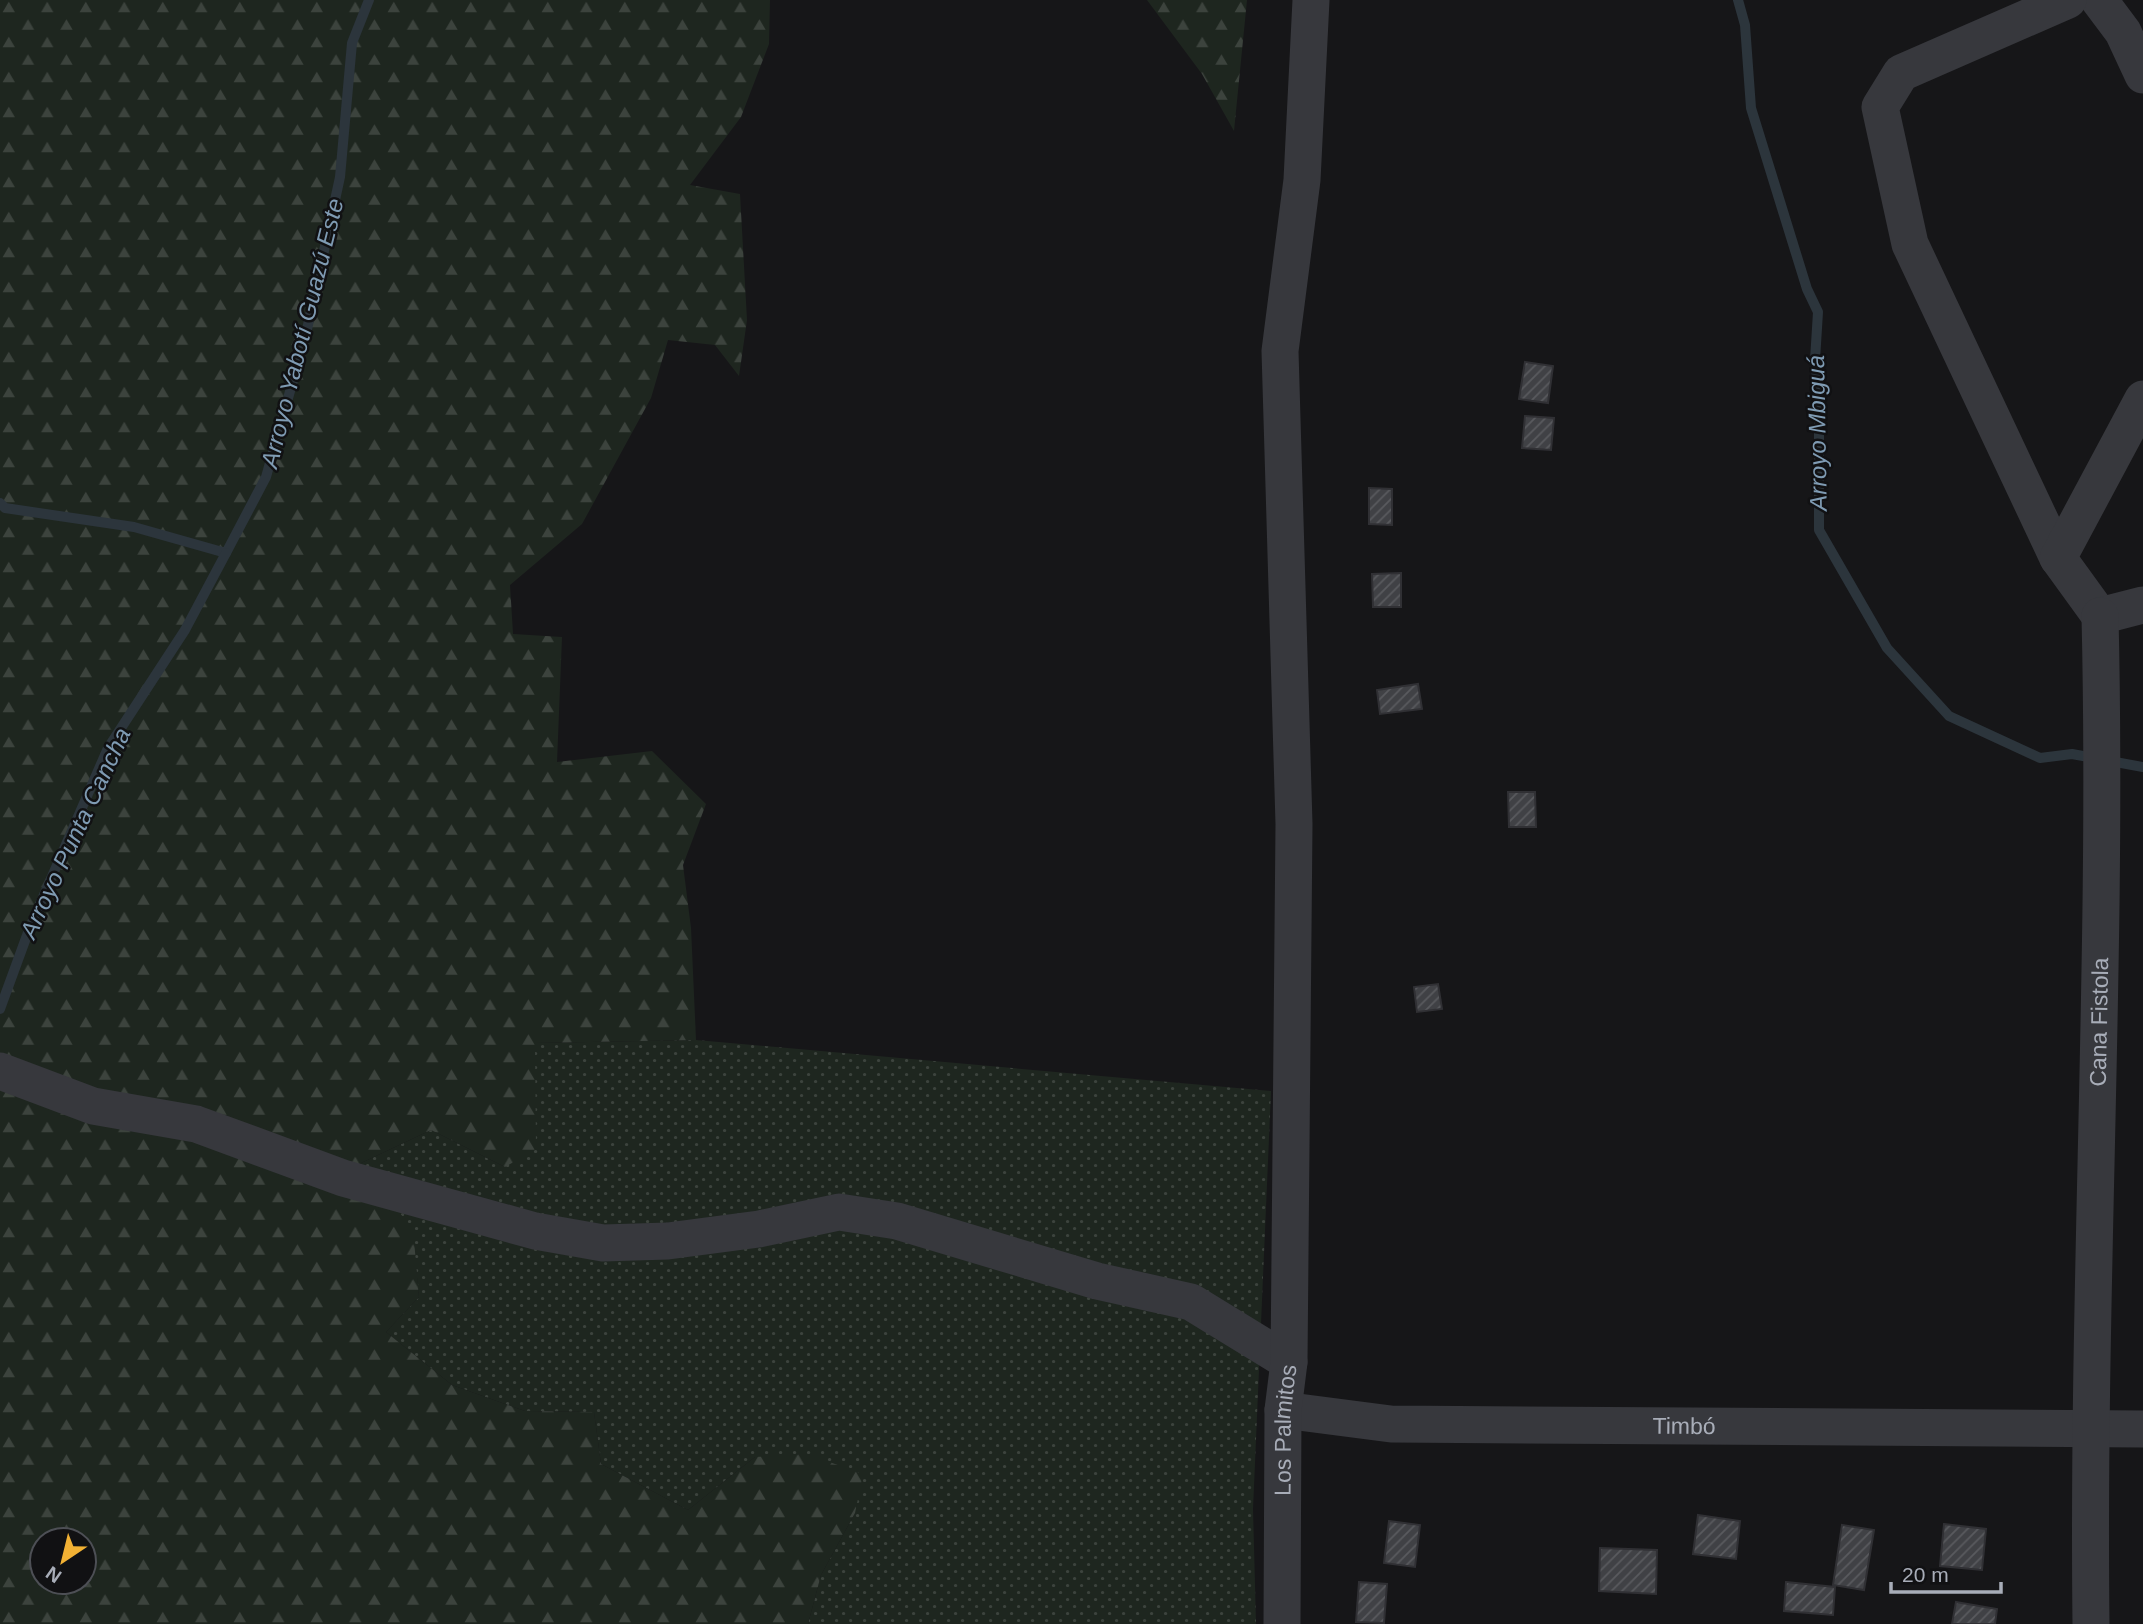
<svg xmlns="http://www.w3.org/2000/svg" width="2143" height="1624" font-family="Arial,sans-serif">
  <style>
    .grass { fill: url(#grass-dots) }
    .forest { fill: url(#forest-firs); fill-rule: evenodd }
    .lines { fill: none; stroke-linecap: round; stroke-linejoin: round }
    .stream { stroke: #2c353c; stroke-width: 10 }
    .building { fill: url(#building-hatch); stroke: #303034; stroke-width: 2 }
    .minor { stroke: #37383d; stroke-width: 37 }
    .labels { text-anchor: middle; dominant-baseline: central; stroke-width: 5; stroke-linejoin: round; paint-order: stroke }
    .street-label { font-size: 23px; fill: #a8adb8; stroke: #111113 }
    .water-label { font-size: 24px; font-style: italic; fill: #7f9bb3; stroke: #111113 }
  </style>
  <defs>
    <pattern id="grass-dots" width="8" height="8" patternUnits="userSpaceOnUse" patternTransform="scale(1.75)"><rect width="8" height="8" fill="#1e261f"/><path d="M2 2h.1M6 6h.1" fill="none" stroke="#3c433d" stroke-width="1.8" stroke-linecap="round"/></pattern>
    <pattern id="forest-firs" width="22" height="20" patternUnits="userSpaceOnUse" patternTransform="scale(1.75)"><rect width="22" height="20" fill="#1e261f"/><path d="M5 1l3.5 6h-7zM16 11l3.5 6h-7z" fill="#3c433d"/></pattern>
    <pattern id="building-hatch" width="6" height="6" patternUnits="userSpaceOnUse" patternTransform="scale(1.75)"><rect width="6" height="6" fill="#404145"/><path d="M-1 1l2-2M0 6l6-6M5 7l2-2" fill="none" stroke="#595a5e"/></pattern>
  </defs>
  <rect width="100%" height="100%" fill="#161618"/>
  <polygon class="grass" points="696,1040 1271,1091 1253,1509 1256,1624 808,1624 821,1575 855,1513 755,1457 688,1510 601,1464 594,1412 525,1411 452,1385 386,1332 419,1297 416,1268 359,1164 431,1130 505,1167 535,1043"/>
  <g class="forest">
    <path d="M0 0H770L769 44 741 117 690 185 740 194 747 320 739 376 715 345 668 340 651 398 582 524 510 585 513 634 562 637 557 762 652 751 706 804 683 865 691 928 696 1040 535 1043 536 1149 505 1167 431 1130 359 1164 413 1229 419 1297 386 1332 452 1385 525 1411 594 1412 601 1464 688 1510 755 1457 807 1454 863 1474 855 1513 821 1575 808 1624H0ZM42 1540H84V1582H42Z"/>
    <polygon points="1147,0 1247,0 1234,131 1202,74"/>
  </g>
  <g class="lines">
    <g class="stream">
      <polyline points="1738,0 1745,25 1751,108 1807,289 1818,312 1815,360 1819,405 1819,530 1887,648 1949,716 2040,758 2072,754 2143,767"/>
      <polyline points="0,503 5,508 134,527 226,553 266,477 306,334 340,177 352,43 369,0"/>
      <polyline points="0,1009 30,927 108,748 185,630 226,553"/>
    </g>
  </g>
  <g class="building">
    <polygon points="1525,362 1553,366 1548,403 1519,399"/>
    <polygon points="1525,416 1554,418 1551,450 1522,448"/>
    <polygon points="1369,488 1392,489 1392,525 1369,524"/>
    <polygon points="1401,573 1401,607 1373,607 1372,574"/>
    <polygon points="1418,684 1422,709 1380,714 1377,690"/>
    <polygon points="1508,792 1535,792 1536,827 1509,827"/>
    <polygon points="1438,984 1442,1009 1417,1012 1414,987"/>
    <polygon points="1698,1515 1740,1521 1736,1559 1693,1554"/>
    <polygon points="1389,1521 1420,1525 1415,1567 1384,1563"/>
    <polygon points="1944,1524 1986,1529 1982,1570 1940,1566"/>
    <polygon points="1842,1525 1874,1530 1864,1590 1833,1585"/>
    <polygon points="1600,1548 1657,1550 1656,1594 1599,1591"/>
    <polygon points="1359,1582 1387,1584 1384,1623 1356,1622"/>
    <polygon points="1786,1582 1835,1587 1833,1615 1784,1611"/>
    <polygon points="1956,1602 1997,1609 1995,1624 1952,1624"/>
  </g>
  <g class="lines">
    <g class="minor">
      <polyline points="2099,0 2123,32 2143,75"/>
      <polyline points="2058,558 1910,244 1880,107 1901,73 2068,0"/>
      <polyline points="2100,616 2058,558 2143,399"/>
      <polyline points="2100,616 2143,605"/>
      <polyline points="0,1071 93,1106 196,1124 343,1178 535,1231 603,1243 668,1241 759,1229 839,1212 897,1221 1097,1281 1191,1302 1289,1362"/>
      <path id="s1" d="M1283 1410 1391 1424 2143 1429"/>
      <path id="s2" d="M1282 1624 1283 1410 1289 1362 1294 824 1280 351 1302 180 1311 0"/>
      <path id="s3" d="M2091 1624C2087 1288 2108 952 2100 616"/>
    </g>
  </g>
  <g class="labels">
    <g class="street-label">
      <text stroke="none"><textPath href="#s3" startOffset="602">Cana Fistola</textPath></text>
      <text stroke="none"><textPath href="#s1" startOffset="402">Timbó</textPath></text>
      <text stroke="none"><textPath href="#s2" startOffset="194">Los Palmitos</textPath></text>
    </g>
    <g class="water-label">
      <text transform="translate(302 333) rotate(-76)">Arroyo Yabotí Guazú Este</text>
      <text transform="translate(1817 433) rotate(-91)">Arroyo Mbiguá</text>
      <text transform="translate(75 833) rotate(-65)">Arroyo Punta Cancha</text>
    </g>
  </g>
  <g transform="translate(63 1561) rotate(215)"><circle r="33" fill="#111113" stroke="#4d4f55" stroke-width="2"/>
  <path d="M0-5L12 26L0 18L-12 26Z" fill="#f2b134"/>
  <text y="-10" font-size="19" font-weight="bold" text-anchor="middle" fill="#a8adb8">N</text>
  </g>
  <path d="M1891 1582v10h110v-10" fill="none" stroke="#a8adb8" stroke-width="3.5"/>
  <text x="1902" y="1582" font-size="21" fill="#a8adb8" stroke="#111113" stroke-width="5" paint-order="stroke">20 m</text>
</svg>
